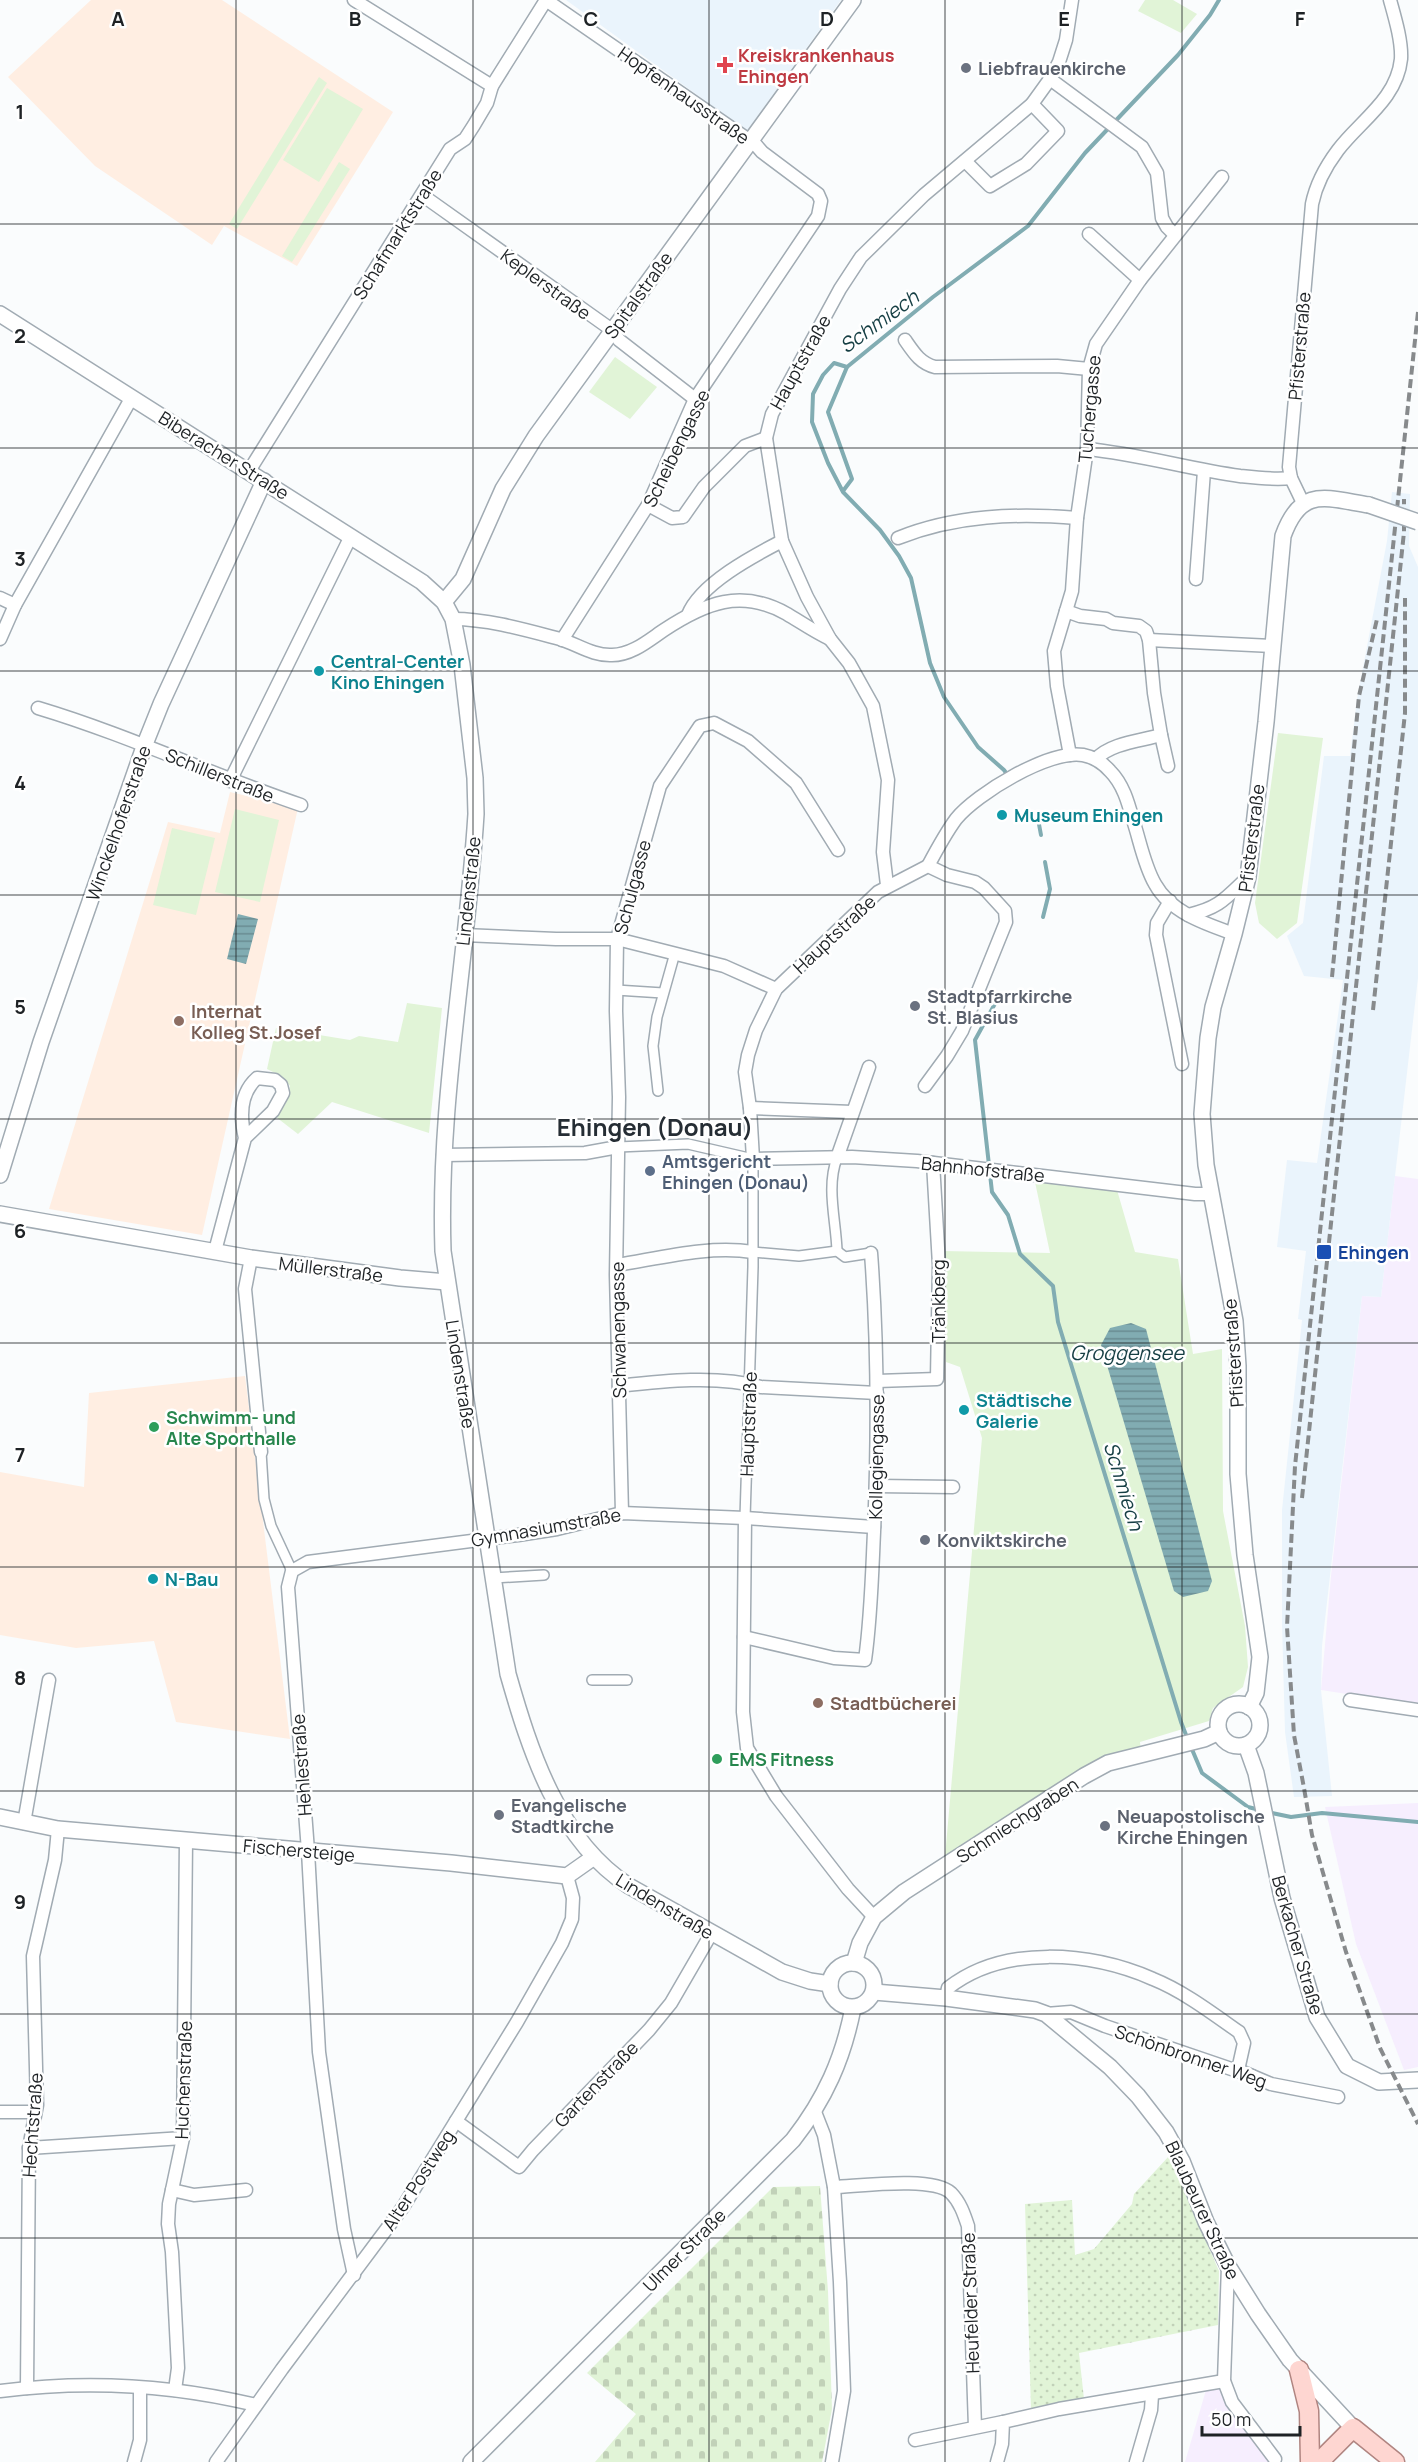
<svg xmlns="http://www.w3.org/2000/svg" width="1418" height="2462" font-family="Manrope,sans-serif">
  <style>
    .commercial { fill: #f6eefe }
    .education { fill: #ffeee2 }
    .built { fill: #eaf4fc }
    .grass { fill: url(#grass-dots) }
    .cemetery { fill: url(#cemetery-stones) }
    .green { fill: #e1f4d7 }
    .water { fill: url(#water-rules) }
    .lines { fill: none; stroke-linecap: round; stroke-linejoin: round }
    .stream { stroke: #81acb2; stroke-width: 4 }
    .pedestrian-casing { stroke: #a1abb3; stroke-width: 12 }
    .minor-casing { stroke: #a1abb3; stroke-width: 15 }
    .tertiary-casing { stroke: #a1abb3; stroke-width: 18 }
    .primary-casing { stroke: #b08581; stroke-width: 21 }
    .pedestrian { stroke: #fff; stroke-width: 9 }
    .minor { stroke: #fff; stroke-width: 12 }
    .tertiary { stroke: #fff; stroke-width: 15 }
    .primary { stroke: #fed6d1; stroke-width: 18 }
    .rail { stroke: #878a8c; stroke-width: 4; stroke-dasharray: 9 4.5; stroke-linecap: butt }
    .tertiary-bridge-casing { stroke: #a1abb3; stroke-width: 18; stroke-linecap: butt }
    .tertiary-bridge { stroke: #fff; stroke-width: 15 }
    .grid { fill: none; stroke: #1e2225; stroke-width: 1.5; stroke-opacity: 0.55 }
    .health-dot { fill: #e0444e; stroke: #fff; stroke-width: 2 }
    .worship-dot { fill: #6b7280; stroke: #fff; stroke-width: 2 }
    .culture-dot { fill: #0f9aa8; stroke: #fff; stroke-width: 2 }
    .education-dot { fill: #8d6e63; stroke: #fff; stroke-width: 2 }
    .service-dot { fill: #5c6f8a; stroke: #fff; stroke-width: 2 }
    .transit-dot { fill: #1a4fb4; stroke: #fff; stroke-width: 2 }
    .leisure-dot { fill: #2e9e5b; stroke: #fff; stroke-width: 2 }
    .labels { text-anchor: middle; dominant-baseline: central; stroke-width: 5; stroke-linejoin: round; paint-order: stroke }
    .health-label { font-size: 18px; font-weight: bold; fill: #be3a42; stroke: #fff; text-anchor: start }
    .worship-label { font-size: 18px; font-weight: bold; fill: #5b616d; stroke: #fff; text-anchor: start }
    .street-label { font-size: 18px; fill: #1e2225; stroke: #fff }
    .culture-label { font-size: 18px; font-weight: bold; fill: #0d838f; stroke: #fff; text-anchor: start }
    .education-label { font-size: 18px; font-weight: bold; fill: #785e54; stroke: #fff; text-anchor: start }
    .service-label { font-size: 18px; font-weight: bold; fill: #4e5e75; stroke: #fff; text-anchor: start }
    .transit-label { font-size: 18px; font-weight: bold; fill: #164399; stroke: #fff; text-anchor: start }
    .leisure-label { font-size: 18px; font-weight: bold; fill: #27864d; stroke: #fff; text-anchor: start }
    .water-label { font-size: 20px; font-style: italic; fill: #163f44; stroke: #fff }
    .district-label { font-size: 24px; font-weight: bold; fill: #252d34; stroke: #fff }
    .grid-label { font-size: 20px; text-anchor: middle; font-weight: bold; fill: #1e2225; stroke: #fff; stroke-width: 5; stroke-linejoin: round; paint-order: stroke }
  </style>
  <defs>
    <pattern id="grass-dots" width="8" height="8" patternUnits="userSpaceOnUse" patternTransform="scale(1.5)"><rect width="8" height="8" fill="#e1f4d7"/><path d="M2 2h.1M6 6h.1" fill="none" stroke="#c1d1b8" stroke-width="1.8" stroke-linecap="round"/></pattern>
    <pattern id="cemetery-stones" width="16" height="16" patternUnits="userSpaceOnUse" patternTransform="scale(1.5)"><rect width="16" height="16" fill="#e1f4d7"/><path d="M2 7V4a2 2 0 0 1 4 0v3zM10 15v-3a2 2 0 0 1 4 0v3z" fill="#c1d1b8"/></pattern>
    <pattern id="water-rules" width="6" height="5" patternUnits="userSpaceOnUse" patternTransform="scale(1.5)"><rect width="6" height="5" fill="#81acb2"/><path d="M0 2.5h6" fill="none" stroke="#698c91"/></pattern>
  </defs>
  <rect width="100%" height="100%" fill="#fafcfd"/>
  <g class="commercial">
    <polygon points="1395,1176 1418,1179 1418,1705 1321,1690 1331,1576 1362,1296 1381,1297"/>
    <polygon points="1418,1803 1418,2067 1404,2070 1356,1944 1325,1807"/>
    <polygon points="1220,2387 1273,2462 1185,2462 1206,2390"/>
  </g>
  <g class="education">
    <polygon points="91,0 222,0 393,112 297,266 224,226 212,245 95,166 8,77"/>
    <polygon points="230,792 298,808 202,1235 49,1209 168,822 220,833"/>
    <polygon points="245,1376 290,1739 176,1722 154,1641 76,1648 0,1635 0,1472 84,1487 89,1393"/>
  </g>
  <g class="built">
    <polygon points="566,0 841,0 747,131"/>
    <polygon points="1392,492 1410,494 1409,546 1418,567 1418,978 1381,1297 1362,1296 1322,1646 1321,1690 1332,1796 1294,1797 1285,1732 1282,1624 1282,1510 1302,1320 1298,1319 1306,1251 1277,1247 1287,1160 1317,1163 1343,980 1304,976 1287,936 1303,923 1324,756 1350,756 1357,699 1387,541"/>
  </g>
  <polygon class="grass" points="1169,2156 1219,2271 1218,2325 1079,2353 1084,2399 1031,2410 1025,2204 1072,2200 1075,2255 1094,2249 1132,2204 1134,2194"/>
  <polygon class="cemetery" points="820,2186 828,2291 832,2409 822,2462 595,2462 636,2414 587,2373 773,2187"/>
  <g class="green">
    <polygon points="1145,0 1173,0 1197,14 1181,33 1138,11"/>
    <polygon points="319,77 327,83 237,229 229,224"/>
    <polygon points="327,88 363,109 319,182 283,160"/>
    <polygon points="339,162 350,169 292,262 282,256"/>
    <polygon points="615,357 657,387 630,419 589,392"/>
    <polygon points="1278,733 1323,738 1297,923 1277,939 1259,923 1255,903"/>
    <polygon points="235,809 279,820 260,902 215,892"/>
    <polygon points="172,828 215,838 196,915 153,905"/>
    <polygon points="407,1003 442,1008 429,1133 332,1102 298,1134 276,1117 286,1103 290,1086 283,1077 267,1069 276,1028 350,1040 359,1036 398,1042"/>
    <polygon points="1035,1182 1117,1190 1135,1252 1178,1259 1193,1354 1222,1349 1223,1511 1245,1626 1248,1667 1243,1687 1213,1708 1209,1721 1140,1742 1141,1753 1108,1763 944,1868 982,1438 960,1367 946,1362 943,1251 1050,1253"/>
  </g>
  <g class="water">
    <polygon points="238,914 258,919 246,964 227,959"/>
    <polygon points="1131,1323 1146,1329 1212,1581 1208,1591 1183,1597 1174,1591 1101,1345 1110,1328"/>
  </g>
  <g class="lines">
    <g class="stream">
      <polyline points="843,491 852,479 828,412 847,367"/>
      <polyline points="1009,777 1004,770 978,747 944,697 930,663 911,578 899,556 880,530 843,492 828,463 812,422 813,394 823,375 834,363 847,367 933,297 1028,226 1085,153 1178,55 1210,15 1219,0"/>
      <polyline points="1033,813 1038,819 1041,835"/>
      <polyline points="1043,917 1050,889 1045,862"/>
      <polyline points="997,1000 975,1040 992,1192 1008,1215 1020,1254 1053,1286 1058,1322 1181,1722 1188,1740"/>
      <polyline points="1191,1747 1202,1773 1248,1807 1260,1810"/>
      <polyline points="1267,1812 1291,1817 1322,1813 1418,1822"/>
    </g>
    <defs>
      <g id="pedestrian">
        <polyline points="616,990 663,993"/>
        <polyline points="658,1091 653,1046 657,1017 675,953"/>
        <polyline points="618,1147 688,1144 753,1159 753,1267 745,1518"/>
        <path d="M837 1251C836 1220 826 1187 837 1158"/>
        <polyline points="753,1252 799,1256 837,1251 845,1257 871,1253"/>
        <polyline points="261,1452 264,1499 271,1526 292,1571"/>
        <polyline points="493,1578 544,1575"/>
        <polyline points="592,1680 627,1680"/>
      </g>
      <g id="minor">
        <polyline points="354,0 492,86"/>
        <polyline points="1050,79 1142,147 1157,173 1162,218 1167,227 1175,235"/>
        <polyline points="965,161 990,186 1026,164 1058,131 1032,104"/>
        <polyline points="422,195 612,330 619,340 695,399"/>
        <polyline points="1089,234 1140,280"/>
        <path d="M905 340C914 353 920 363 935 367L1057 366 1089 369"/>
        <path d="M1087 449C1139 454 1189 469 1240 476 1258 478 1274 480 1291 478"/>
        <polyline points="249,471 450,149 465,139 474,125 487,103 492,86 546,0 756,145 762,152 818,194 821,201 818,216 695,399 648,505 562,640"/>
        <path d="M1303 503 1291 478 1289 467 1312 204C1316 184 1326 166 1338 150 1360 121 1397 99 1401 59 1402 41 1395 18 1390 0"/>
        <polyline points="648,505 672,518 683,517 704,487 745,446 766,438"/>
        <path d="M898 538C955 515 1017 513 1077 518"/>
        <polyline points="1196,579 1204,471"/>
        <polyline points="0,598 15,605"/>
        <path d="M1066 611 1080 616 1106 619 1113 623 1139 626 1146 631 1149 640 1154 693 1161 735C1140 741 1111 743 1096 759"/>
        <path d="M688 615C700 584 753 556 782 541"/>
        <path d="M453 619C488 619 526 630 560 639 577 644 593 656 612 655 632 655 649 640 664 630 705 603 741 588 787 614 802 623 815 632 830 639"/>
        <polyline points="0,639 15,605 132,397"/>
        <polyline points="1149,640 1273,646"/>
        <path d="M38 708C128 735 212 775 301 805"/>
        <polyline points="1161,735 1168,766"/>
        <polyline points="1070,755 1057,686 1054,651 1072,591 1077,518 1087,449 1089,369 1096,344 1140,280 1222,177"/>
        <polyline points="230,781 351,536"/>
        <path d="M928 866C936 851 945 834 956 819 976 794 1050 749 1083 755 1093 757 1103 763 1110 771 1123 784 1128 802 1133 820 1140 841 1144 865 1155 884 1171 913 1206 924 1234 934"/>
        <polyline points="887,885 883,852 888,780 873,706 849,663 830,639 807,597 782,541 766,438 772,414 840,289 861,257 924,195 1032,104 1050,79 1059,62 1066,40 1072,0"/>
        <polyline points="1170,901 1157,923 1156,935 1182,1064"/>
        <path d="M1188 915C1219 908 1225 899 1248 877"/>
        <polyline points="464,935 556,939 617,939 724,966 776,989"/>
        <polyline points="925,1086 947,1056 962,1031 1006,922 1005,911 984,888 975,882 947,875 928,866 878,892 776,989 756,1030 748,1055 745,1072 750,1108 753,1159 852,1157 917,1161 1195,1194 1212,1194"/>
        <polyline points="750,1108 852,1112"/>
        <polyline points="443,1155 585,1153 618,1147"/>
        <polyline points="837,1158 869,1067"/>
        <path d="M215 1251 245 1138 273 1111 283 1093 281 1085 275 1080 257 1078C240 1093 240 1117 245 1138"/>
        <polyline points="251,1258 245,1289 261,1452"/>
        <path d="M617 1265C661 1258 709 1245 753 1252"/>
        <polyline points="877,1381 937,1379 939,1265 933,1163"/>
        <path d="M619 1386C664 1381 717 1375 761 1387L877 1393"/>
        <polyline points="877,1486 953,1487"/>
        <polyline points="622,1513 616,1275 619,1097 616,1011 617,939 660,786 700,726 714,723 748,741 796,783 838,850"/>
        <polyline points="745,1518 743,1712 747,1748 776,1796 848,1889 874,1917"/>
        <path d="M744 1637 834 1658 865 1660C871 1618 872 1575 874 1532 878 1439 878 1346 871 1253"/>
        <polyline points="1350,1700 1418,1710"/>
        <polyline points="24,1823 49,1680"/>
        <path d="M946 1998 948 1988C1004 1944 1091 1952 1153 1979 1183 1991 1212 2013 1239 2032L1244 2043 1238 2070 1252 2076"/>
        <polyline points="1046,2014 1071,2012 1105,2026 1252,2076 1271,2084 1338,2097"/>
        <polyline points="0,2112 35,2112"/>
        <polyline points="815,2112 824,2135 834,2187 840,2282 844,2391 832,2462"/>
        <polyline points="456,2121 519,2167 533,2150 649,2030 671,2003 711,1934"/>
        <polyline points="29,2148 183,2138"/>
        <path d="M834 2187C860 2186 933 2176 951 2193 960 2202 964 2214 968 2226L975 2427"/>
        <polyline points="172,2190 194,2195 246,2190"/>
        <polyline points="1228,2266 1224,2381 1232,2402 1275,2459"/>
        <polyline points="354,2275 344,2229 319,2052 308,1851 288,1587 292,1571 308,1562 518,1535 557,1529 622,1513 745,1518 874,1527"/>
        <polyline points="27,2388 29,2148 37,2105 33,1956 55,1860 58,1829"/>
        <polyline points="175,2390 178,2368 172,2252 168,2224 169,2204 183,2138 186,1840"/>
        <path d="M0 2391C85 2380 173 2385 256 2405"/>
        <polyline points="915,2440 1003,2422"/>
        <polyline points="134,2462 140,2440 140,2388"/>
        <polyline points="216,2462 282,2369 403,2207 517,2022 562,1943 572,1919 573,1898 567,1876"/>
        <polyline points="997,2462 1002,2444 1003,2422 1059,2409 1224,2381"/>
        <polyline points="1136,2462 1151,2410 1152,2395"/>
      </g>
      <g id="tertiary">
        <path d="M0 314 422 582 444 602 453 619 462 665 475 778 476 814C467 961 438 1103 443 1251L508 1674C530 1751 558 1840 629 1886L782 1972 810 1981 830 1984"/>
        <polyline points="444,602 463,579 503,489 536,436 853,0"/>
        <polyline points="0,1175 41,1042 145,744 161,704 264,481"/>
        <polyline points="0,1214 251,1258 400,1278 447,1282"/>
        <circle cx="1239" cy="1725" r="21"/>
        <path d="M1249 1707 1256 1693 1260 1657 1245 1555 1238 1474V1366L1235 1321 1206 1165 1202 1114 1208 1038 1213 1007 1234 934 1248 877 1266 722 1283 536C1301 486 1325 498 1369 505"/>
        <polyline points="1246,1745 1256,1773 1282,1898 1317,2017 1347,2066 1379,2082 1418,2080"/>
        <polyline points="0,1817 58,1829 451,1863 567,1876 594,1857"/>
        <circle cx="852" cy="1985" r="22"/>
        <polyline points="854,1963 860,1943 874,1917 904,1892 1084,1776 1108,1763 1204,1739 1219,1732"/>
        <polyline points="874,1992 946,1998 1035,2010 1046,2014 1110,2067 1138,2096 1166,2132 1182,2161 1206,2222 1228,2266 1258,2314 1290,2360 1353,2428"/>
        <path d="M471 2462 793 2140C825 2099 843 2059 853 2008"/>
      </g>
      <g id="primary">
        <polyline points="1299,2370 1309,2411 1310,2462"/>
        <polyline points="1319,2462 1353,2428 1395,2462"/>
      </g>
    </defs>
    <use href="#pedestrian" class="pedestrian-casing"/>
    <use href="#minor" class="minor-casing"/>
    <use href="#tertiary" class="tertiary-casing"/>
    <use href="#primary" class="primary-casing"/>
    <use href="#pedestrian" class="pedestrian"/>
    <use href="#minor" class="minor"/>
    <use href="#tertiary" class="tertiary"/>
    <use href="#primary" class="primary"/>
    <g class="rail">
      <polyline points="1418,312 1295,1466 1287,1627 1294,1735 1304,1788 1312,1835 1346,1952 1380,2048 1418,2124"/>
      <polyline points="1332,977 1359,696 1377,619"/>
      <polyline points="1373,1010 1405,713 1405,598"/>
      <polyline points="1302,1498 1404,532 1404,499"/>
    </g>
    <defs>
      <polyline id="tertiary-bridge" points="1369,505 1418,522"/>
    </defs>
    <use href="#tertiary-bridge" class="tertiary-bridge-casing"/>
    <use href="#tertiary-bridge" class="tertiary-bridge"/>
  </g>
  <path class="grid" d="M236 0V2462M473 0V2462M709 0V2462M945 0V2462M1182 0V2462M0 224H1418M0 448H1418M0 671H1418M0 895H1418M0 1119H1418M0 1343H1418M0 1567H1418M0 1791H1418M0 2014H1418M0 2238H1418"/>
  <path class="health-dot" d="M722 56h6v6h6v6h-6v6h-6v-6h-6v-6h6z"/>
  <g class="worship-dot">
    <circle cx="966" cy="68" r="6"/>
    <circle cx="915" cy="1006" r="6"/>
    <circle cx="925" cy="1540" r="6"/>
    <circle cx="499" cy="1815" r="6"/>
    <circle cx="1105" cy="1826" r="6"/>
  </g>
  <g class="culture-dot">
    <circle cx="319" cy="671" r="6"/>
    <circle cx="1002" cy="815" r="6"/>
    <circle cx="964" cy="1410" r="6"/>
    <circle cx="153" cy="1579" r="6"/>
  </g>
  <g class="education-dot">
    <circle cx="179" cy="1021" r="6"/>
    <circle cx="818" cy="1703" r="6"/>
  </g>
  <circle class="service-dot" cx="650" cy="1171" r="6"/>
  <rect class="transit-dot" x="1316" y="1244" width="16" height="16" rx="3"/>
  <g class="leisure-dot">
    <circle cx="154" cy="1427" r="6"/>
    <circle cx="717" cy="1759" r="6"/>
  </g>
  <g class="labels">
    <g class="health-label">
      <text x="738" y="55">Kreiskrankenhaus<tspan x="738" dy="21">Ehingen</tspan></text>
    </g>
    <g class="worship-label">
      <text x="978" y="68">Liebfrauenkirche</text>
      <text x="927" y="996">Stadtpfarrkirche<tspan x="927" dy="21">St. Blasius</tspan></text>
      <text x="937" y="1540">Konviktskirche</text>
      <text x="511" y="1805">Evangelische<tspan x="511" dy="21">Stadtkirche</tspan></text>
      <text x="1117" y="1816">Neuapostolische<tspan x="1117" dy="21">Kirche Ehingen</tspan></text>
    </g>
    <g class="street-label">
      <text transform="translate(684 95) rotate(35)">Hopfenhausstraße</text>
      <text transform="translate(397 234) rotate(-58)">Schafmarktstraße</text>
      <text transform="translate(546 284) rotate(36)">Keplerstraße</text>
      <text transform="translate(638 295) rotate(-54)">Spitalstraße</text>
      <text transform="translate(1299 346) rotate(-85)">Pfisterstraße</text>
      <text transform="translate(800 362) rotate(-61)">Hauptstraße</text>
      <text transform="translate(1089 409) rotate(-85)">Tuchergasse</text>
      <text transform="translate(676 448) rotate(-64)">Scheibengasse</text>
      <text transform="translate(224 455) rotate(32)">Biberacher Straße</text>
      <text transform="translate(220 775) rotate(22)">Schillerstraße</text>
      <text transform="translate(118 823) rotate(-71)">Winckelhoferstraße</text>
      <text transform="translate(1251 838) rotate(-83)">Pfisterstraße</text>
      <text transform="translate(632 887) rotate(-75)">Schulgasse</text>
      <text transform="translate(468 891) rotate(-84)">Lindenstraße</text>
      <text transform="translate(834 934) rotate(-43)">Hauptstraße</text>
      <text transform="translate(983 1169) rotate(6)">Bahnhofstraße</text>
      <text transform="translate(331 1269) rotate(7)">Müllerstraße</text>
      <text transform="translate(938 1301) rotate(-90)">Tränkberg</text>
      <text transform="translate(618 1330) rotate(-91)">Schwanengasse</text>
      <text transform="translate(1233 1353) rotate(-94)">Pfisterstraße</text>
      <text transform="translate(461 1374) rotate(81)">Lindenstraße</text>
      <text transform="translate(748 1424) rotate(-88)">Hauptstraße</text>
      <text transform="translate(876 1457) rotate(-89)">Kollegiengasse</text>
      <text transform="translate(546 1527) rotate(-10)">Gymnasiumstraße</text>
      <text transform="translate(301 1765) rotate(-94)">Hehlestraße</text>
      <text transform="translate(1017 1820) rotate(-33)">Schmiechgraben</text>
      <text transform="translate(299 1850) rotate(5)">Fischersteige</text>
      <text transform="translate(665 1906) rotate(31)">Lindenstraße</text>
      <text transform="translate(1298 1945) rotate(74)">Berkacher Straße</text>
      <text transform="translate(1191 2056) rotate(19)">Schönbronner Weg</text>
      <text transform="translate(183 2080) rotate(-88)">Huchenstraße</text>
      <text transform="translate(596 2084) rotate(-46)">Gartenstraße</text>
      <text transform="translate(32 2125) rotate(-86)">Hechtstraße</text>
      <text transform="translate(418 2180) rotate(-57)">Alter Postweg</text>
      <text transform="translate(1203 2210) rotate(65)">Blaubeurer Straße</text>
      <text transform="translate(684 2250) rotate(-45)">Ulmer Straße</text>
      <text transform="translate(970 2303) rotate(-92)">Heufelder Straße</text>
    </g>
    <g class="culture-label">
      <text x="331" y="661">Central-Center<tspan x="331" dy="21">Kino Ehingen</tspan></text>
      <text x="1014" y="815">Museum Ehingen</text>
      <text x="976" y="1400">Städtische<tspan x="976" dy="21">Galerie</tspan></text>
      <text x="165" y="1579">N-Bau</text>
    </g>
    <g class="education-label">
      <text x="191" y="1011">Internat<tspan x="191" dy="21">Kolleg St.Josef</tspan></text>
      <text x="830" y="1703">Stadtbücherei</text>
    </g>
    <g class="service-label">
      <text x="662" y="1161">Amtsgericht<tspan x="662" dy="21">Ehingen (Donau)</tspan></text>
    </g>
    <g class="transit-label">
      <text x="1338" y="1252">Ehingen</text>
    </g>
    <g class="leisure-label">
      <text x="166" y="1417">Schwimm- und<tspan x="166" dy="21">Alte Sporthalle</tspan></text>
      <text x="729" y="1759">EMS Fitness</text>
    </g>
    <g class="water-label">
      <text transform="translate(879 321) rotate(-36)">Schmiech</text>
      <text x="1127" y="1352">Groggensee</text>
      <text transform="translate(1124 1486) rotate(73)">Schmiech</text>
    </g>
    <g class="district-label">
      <text x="655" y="1126">Ehingen (Donau)</text>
    </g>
  </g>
  <g class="grid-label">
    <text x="118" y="26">A</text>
    <text x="355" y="26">B</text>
    <text x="591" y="26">C</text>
    <text x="827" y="26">D</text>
    <text x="1064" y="26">E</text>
    <text x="1300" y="26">F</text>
    <text x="20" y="119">1</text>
    <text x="20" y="343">2</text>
    <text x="20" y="566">3</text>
    <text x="20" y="790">4</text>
    <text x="20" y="1014">5</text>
    <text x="20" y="1238">6</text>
    <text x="20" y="1462">7</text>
    <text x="20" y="1685">8</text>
    <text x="20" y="1909">9</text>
  </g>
  <path d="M1202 2426v9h98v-9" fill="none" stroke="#1e2225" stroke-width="3"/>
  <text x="1211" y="2426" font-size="18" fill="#1e2225" stroke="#ffffff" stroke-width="4.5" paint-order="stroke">50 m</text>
</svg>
